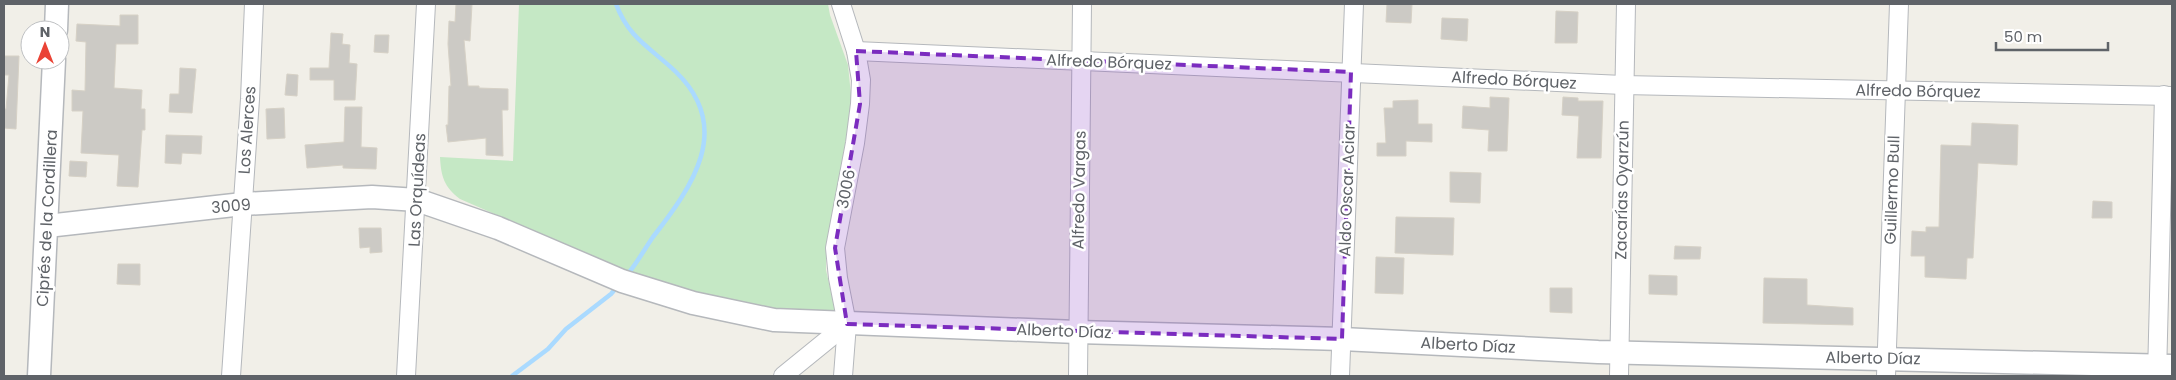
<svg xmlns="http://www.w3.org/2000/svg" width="2176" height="380" font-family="Poppins,sans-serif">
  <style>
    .green { fill: #c5e8c5 }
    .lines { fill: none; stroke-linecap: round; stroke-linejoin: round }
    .stream { stroke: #aadaff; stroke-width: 4.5 }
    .building { fill: #cccac5; stroke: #d6d1c6 }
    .minor-casing { stroke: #b5b8bc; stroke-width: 20 }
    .tertiary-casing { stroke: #b5b8bc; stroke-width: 25 }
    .minor { stroke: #fff; stroke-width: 18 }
    .tertiary { stroke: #fff; stroke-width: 22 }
    .marked { fill: #7b2cbf; fill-opacity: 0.2; stroke: #7b2cbf; stroke-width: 4; stroke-dasharray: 10 6; stroke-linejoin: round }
    .labels { text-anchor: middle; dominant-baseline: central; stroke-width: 5; stroke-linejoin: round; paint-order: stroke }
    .street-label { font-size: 16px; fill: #5f6368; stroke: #fff }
  </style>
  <rect width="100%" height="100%" fill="#f1efe8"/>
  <path class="green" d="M519 4H828L830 15 848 65 852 105 826 253V270L836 314 756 310 638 276 460 199C444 187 441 176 440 157L513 161Z"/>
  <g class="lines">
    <g class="stream">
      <path d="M616 4C629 39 651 48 676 72 734 128 692 187 653 237 644 250 637 263 627 275"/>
      <polyline points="512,376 548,349 566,329 611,294 617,287"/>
    </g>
  </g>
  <g class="building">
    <polygon points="456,4 472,4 470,41 464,40 468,86 479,86 479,88 508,89 508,110 502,110 503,156 486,155 486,138 448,142 446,125 448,125 449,86 451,86 448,44 449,21 455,22"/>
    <polygon points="1387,4 1412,4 1411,23 1386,22"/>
    <polygon points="1556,11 1578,12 1577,43 1555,43"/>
    <polygon points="120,15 138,15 138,44 116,44 114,88 142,90 141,109 145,109 145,130 142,130 138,187 117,186 119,155 81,153 83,111 72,111 72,90 85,91 86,42 76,41 77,24 120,26"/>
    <polygon points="1442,18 1468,19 1467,41 1441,39"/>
    <polygon points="331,33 343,34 342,44 350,45 349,63 357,64 355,100 334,100 334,80 310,80 310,68 329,68"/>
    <polygon points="375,35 389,35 388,53 374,52"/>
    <polygon points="4,56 19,56 16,129 4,128 4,109 6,109 9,75 4,75"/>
    <polygon points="180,68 196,69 192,113 169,112 170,94 179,94"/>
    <polygon points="287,74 298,75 297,96 285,95"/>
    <polygon points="1490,97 1509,98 1507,151 1488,151 1489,130 1462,128 1463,106 1490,108"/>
    <polygon points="1563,97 1578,98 1578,101 1603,101 1601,158 1577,158 1579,116 1562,115"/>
    <polygon points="1418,100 1418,124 1432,124 1432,142 1406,141 1406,156 1377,156 1377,143 1386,143 1384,108 1393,108 1393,101"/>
    <polygon points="345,107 362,107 361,147 377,148 376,169 343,168 343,165 307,168 305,145 344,142"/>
    <polygon points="284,108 285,138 267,139 266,109"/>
    <polygon points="1972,123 2018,125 2017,165 1978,163 1973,258 1967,258 1966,279 1925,277 1925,256 1911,256 1912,231 1926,232 1926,227 1939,227 1941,145 1971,146"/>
    <polygon points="166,135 202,136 201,154 182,153 181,164 165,163"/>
    <polygon points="70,161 87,162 86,177 69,176"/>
    <polygon points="1450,172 1481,173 1480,203 1450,202"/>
    <polygon points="2093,201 2112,202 2112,218 2092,218"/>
    <polygon points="1396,217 1454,218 1453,255 1395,253"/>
    <polygon points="359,228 381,228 382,252 370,253 370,247 360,248"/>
    <polygon points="1675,246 1701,247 1700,259 1674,259"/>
    <polygon points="1376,257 1404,258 1403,294 1375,293"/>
    <polygon points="118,264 140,264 140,285 117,284"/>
    <polygon points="1649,275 1677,276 1677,295 1649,294"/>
    <polygon points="1764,278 1807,279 1807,305 1853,308 1853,325 1763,323"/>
    <polygon points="1550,288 1572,288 1572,313 1550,312"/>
  </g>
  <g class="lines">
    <defs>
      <g id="minor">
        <polyline points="841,4 856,51 861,80 860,104 855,143 835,248 838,278 847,324 843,376"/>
        <polyline points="856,51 1623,85 2172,96"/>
        <polyline points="231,376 250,99 254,4"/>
        <polyline points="406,376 426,4"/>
        <polyline points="783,376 847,324"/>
        <polyline points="1078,376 1082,4"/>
        <polyline points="1340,376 1354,4"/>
        <polyline points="1619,376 1626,4"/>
        <polyline points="1886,376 1899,4"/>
        <polyline points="2157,376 2164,95"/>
      </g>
      <g id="tertiary">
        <polyline points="56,30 57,4"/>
        <polyline points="47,226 243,204 372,197 417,200 498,228 622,281 693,303 774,320 1077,332 1342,339 1598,352 2172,366"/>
        <polyline points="39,376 54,60"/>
      </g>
    </defs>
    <use href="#minor" class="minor-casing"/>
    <use href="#tertiary" class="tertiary-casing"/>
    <use href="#minor" class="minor"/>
    <use href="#tertiary" class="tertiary"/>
  </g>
  <path class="marked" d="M856 51 1351 72 1342 339 847 324 835 248 860 104Z"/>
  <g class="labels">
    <g class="street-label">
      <text transform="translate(1109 62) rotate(2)">Alfredo Bórquez</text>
      <text transform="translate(1514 80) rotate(3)">Alfredo Bórquez</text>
      <text transform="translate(1918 91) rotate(1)">Alfredo Bórquez</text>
      <text transform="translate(247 130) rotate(-86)">Los Alerces</text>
      <text transform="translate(846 189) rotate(-79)">3006</text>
      <text transform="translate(417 190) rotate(-87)">Las Orquídeas</text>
      <text transform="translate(1079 190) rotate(-89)">Alfredo Vargas</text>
      <text transform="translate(1347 190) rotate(-88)">Aldo Oscar Aciar</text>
      <text transform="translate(1622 190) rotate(-89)">Zacarías Oyarzún</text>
      <text transform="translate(1892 190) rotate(-88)">Guillermo Bull</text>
      <text transform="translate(231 206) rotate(-5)">3009</text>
      <text transform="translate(47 218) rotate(-87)">Ciprés de la Cordillera</text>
      <text transform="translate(1064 331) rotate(2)">Alberto Díaz</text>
      <text transform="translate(1468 345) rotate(3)">Alberto Díaz</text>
      <text transform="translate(1873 358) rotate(1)">Alberto Díaz</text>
    </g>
  </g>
  <rect width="2176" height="380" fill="none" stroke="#5f6368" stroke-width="10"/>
  <g transform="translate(45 45)"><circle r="24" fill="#ffffff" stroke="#bfc1c3"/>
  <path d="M0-4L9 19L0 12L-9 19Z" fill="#ea4335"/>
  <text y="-8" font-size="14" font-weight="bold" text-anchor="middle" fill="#5f6368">N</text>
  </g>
  <path d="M1996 42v8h112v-8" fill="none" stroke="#5f6368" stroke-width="2.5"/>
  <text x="2004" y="42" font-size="15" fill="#5f6368" stroke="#ffffff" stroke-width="4" paint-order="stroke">50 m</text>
</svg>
